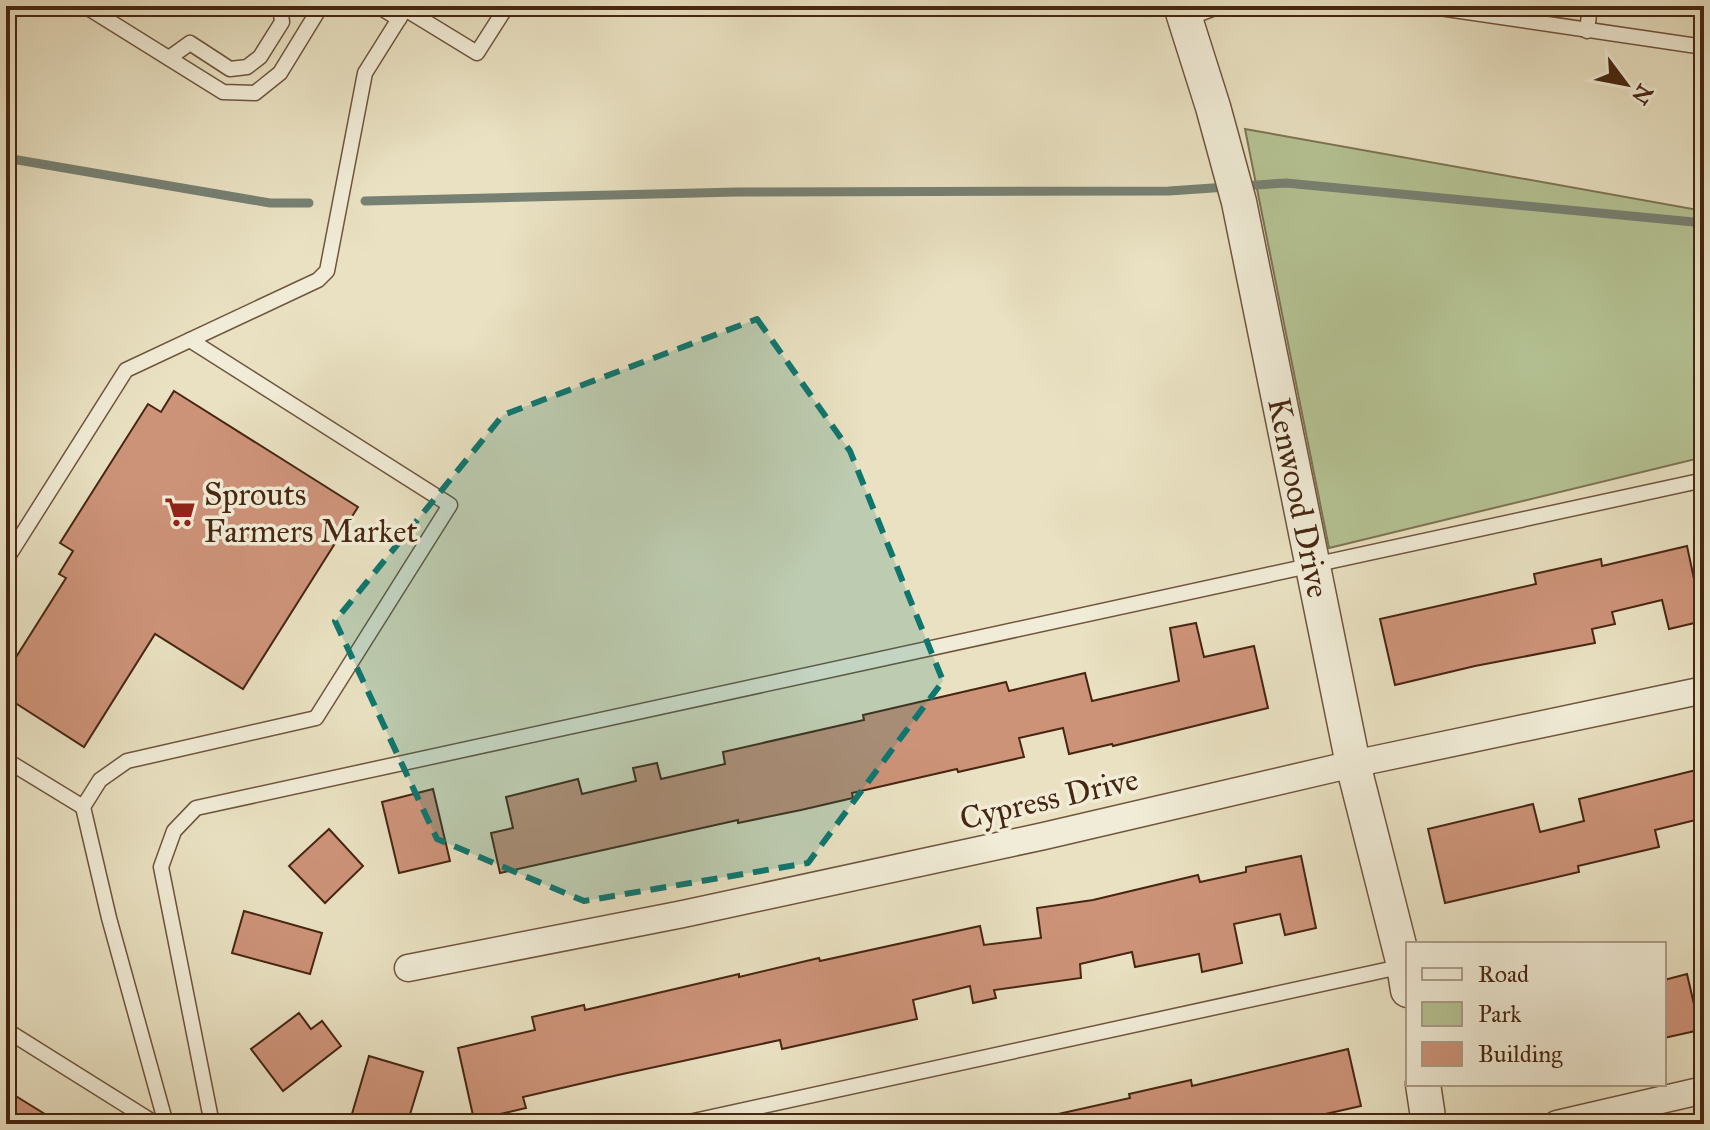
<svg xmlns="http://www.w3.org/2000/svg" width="1710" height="1130" font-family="'IM FELL Great Primer',serif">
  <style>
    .green { fill: #b5c394; stroke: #7e7452; stroke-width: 2 }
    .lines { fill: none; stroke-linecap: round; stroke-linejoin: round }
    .stream { stroke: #778173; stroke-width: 9 }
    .building { fill: #cd9379; stroke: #472611; stroke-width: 2 }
    .service-casing { stroke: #70553d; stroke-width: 17 }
    .minor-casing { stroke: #70553d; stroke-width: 29 }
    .tertiary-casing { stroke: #70553d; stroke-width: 37 }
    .service { stroke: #f1ecd7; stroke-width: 14 }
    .minor { stroke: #f1ecd7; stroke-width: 26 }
    .tertiary { stroke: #f1ecd7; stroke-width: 34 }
    .marked { fill: #0f766e; fill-opacity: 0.2; stroke: #0f766e; stroke-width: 6; stroke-dasharray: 16 10; stroke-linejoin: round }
    .labels { text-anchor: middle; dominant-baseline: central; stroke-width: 7; stroke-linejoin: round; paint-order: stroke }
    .poi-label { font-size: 32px; fill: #472611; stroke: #f1ecd7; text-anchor: start }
    .street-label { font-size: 32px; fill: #472611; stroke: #f1ecd7 }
  </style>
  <rect width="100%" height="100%" fill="#e9e1c2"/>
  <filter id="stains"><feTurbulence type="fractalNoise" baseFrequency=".0025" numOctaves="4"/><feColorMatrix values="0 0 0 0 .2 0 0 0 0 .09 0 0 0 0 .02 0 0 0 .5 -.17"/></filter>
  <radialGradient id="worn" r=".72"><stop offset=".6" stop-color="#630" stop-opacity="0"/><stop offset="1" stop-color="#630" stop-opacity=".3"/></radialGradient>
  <polygon class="green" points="1245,129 1704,211 1704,457 1329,548"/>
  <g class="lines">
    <g class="stream">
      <polyline points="6,158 270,203 309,203"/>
      <polyline points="1241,186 1286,183 1704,223"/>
      <polyline points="365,201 738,192 1169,191 1227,187"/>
    </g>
  </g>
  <g class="building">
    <polygon points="174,391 358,507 243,689 155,634 84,747 6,697 6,673 66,578 59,574 73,551 60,543 148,404 161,412"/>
    <polygon points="1687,546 1703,621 1669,629 1662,600 1612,612 1615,624 1592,629 1595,643 1475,666 1395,685 1380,619 1536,584 1534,574 1601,559 1602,566"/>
    <polygon points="1196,623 1204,657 1254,646 1268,708 1113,746 1112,744 1069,754 1063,728 1019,738 1024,757 958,772 957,769 852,793 853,798 801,810 738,823 738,820 500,873 491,833 513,828 506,797 578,779 582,794 636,781 633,768 657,763 661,779 725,764 723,752 864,720 863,715 1006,682 1009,691 1085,673 1092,701 1179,681 1170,628"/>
    <polygon points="1704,768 1704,818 1655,830 1659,847 1578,866 1579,872 1445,903 1428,829 1533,804 1540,832 1584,821 1579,799"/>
    <polygon points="433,789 450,861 399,873 382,802"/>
    <polygon points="329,829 363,866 325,903 289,866"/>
    <polygon points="1301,856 1316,928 1285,935 1280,914 1234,924 1242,963 1202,972 1199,954 1135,967 1132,952 1080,964 1081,978 994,990 996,998 973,1003 970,986 913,1000 917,1019 782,1049 780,1040 618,1075 523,1097 526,1108 474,1120 458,1048 535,1030 532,1017 584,1005 585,1010 739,974 739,977 819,958 820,961 980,926 984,945 1041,938 1037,908 1093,900 1198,875 1200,882 1246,872 1246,867"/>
    <polygon points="244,911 322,933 310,974 232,953"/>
    <polygon points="1687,974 1700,1030 1664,1038 1664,980"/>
    <polygon points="299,1013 311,1029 322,1021 341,1046 283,1091 251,1049"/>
    <polygon points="1348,1049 1361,1106 1281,1124 1059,1124 1058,1114 1130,1098 1129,1094 1191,1080 1192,1086"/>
    <polygon points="369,1056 423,1072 407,1124 349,1124"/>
    <polygon points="6,1090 61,1124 6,1124"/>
  </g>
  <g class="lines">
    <defs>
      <g id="service">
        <polyline points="85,6 223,92 255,93 280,73 321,6"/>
        <polyline points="378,6 399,19"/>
        <polyline points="1426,6 1704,47"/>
        <polyline points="405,9 477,53 507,6"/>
        <polyline points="1186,19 1220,6"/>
        <polyline points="1587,31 1590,6"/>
        <polyline points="169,58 190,43 230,69 247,67 260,57 282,22 280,6"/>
        <polyline points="6,560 126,370 318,280 327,271 365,73 407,6"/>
        <polyline points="6,760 83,807 100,780 127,761 316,718 450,505 190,340"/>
        <polyline points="83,807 109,918 166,1124"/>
        <polyline points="6,1030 156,1124"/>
        <polyline points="212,1124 161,867 174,831 196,808 1704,480"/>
        <polyline points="680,1124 1404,966"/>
      </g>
      <g id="minor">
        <polyline points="408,968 683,914 1044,836 1353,764 1704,690"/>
        <polyline points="1557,1124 1704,1090"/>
      </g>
      <g id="tertiary">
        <path id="s1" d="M1181 6 1213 107 1239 202 1353 764 1404 965 1408 990"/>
        <polyline points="1423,1084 1429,1124"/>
      </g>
    </defs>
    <use href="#service" class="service-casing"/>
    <use href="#minor" class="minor-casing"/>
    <use href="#tertiary" class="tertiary-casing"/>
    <use href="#service" class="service"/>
    <use href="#minor" class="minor"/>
    <use href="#tertiary" class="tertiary"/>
  </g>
  <path class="marked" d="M757 319 850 451 943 681 808 863 584 901 437 839 335 621 503 415Z"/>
  <defs>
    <symbol id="supermarket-bare" viewBox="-9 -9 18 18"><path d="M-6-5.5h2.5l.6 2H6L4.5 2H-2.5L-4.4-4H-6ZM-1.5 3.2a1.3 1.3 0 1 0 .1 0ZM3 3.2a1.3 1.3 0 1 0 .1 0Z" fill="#8f2418" stroke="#f1ecd7" stroke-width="2.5" paint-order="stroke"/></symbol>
  </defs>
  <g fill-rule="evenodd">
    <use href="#supermarket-bare" x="158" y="490" width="44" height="44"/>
  </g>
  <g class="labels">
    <g class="poi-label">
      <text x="204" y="494">Sprouts<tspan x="204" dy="37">Farmers Market</tspan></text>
    </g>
    <g class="street-label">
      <text stroke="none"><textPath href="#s1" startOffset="506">Kenwood Drive</textPath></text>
      <text transform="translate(1049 799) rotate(-13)">Cypress Drive</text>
    </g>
  </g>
  <rect width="1710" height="1130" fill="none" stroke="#e9e1c2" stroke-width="32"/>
  <rect x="8" y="8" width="1694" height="1114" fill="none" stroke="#472611" stroke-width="4"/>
  <rect x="16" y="16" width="1678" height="1098" fill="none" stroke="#472611" stroke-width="2"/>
  <rect x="1406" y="942" width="260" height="144" fill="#f1ecd7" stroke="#ad9d88" stroke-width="2"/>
  <rect x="1422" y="968" width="40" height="12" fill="#f1ecd7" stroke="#ad9d88" stroke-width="2"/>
  <text x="1478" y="982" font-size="24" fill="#472611">Road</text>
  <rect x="1422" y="1002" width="40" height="24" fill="#b5c394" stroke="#ad9d88" stroke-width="2"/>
  <text x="1478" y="1022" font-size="24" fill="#472611">Park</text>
  <rect x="1422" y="1042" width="40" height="24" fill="#cd9379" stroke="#ad9d88" stroke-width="2"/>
  <text x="1478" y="1062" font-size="24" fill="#472611">Building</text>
  <g transform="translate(1626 84) rotate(122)" stroke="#f1ecd7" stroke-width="6" paint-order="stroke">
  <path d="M0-6L14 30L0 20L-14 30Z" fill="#472611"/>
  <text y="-12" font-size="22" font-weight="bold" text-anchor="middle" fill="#472611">N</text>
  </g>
  <rect width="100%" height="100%" filter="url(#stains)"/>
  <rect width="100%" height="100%" fill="url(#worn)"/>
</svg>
